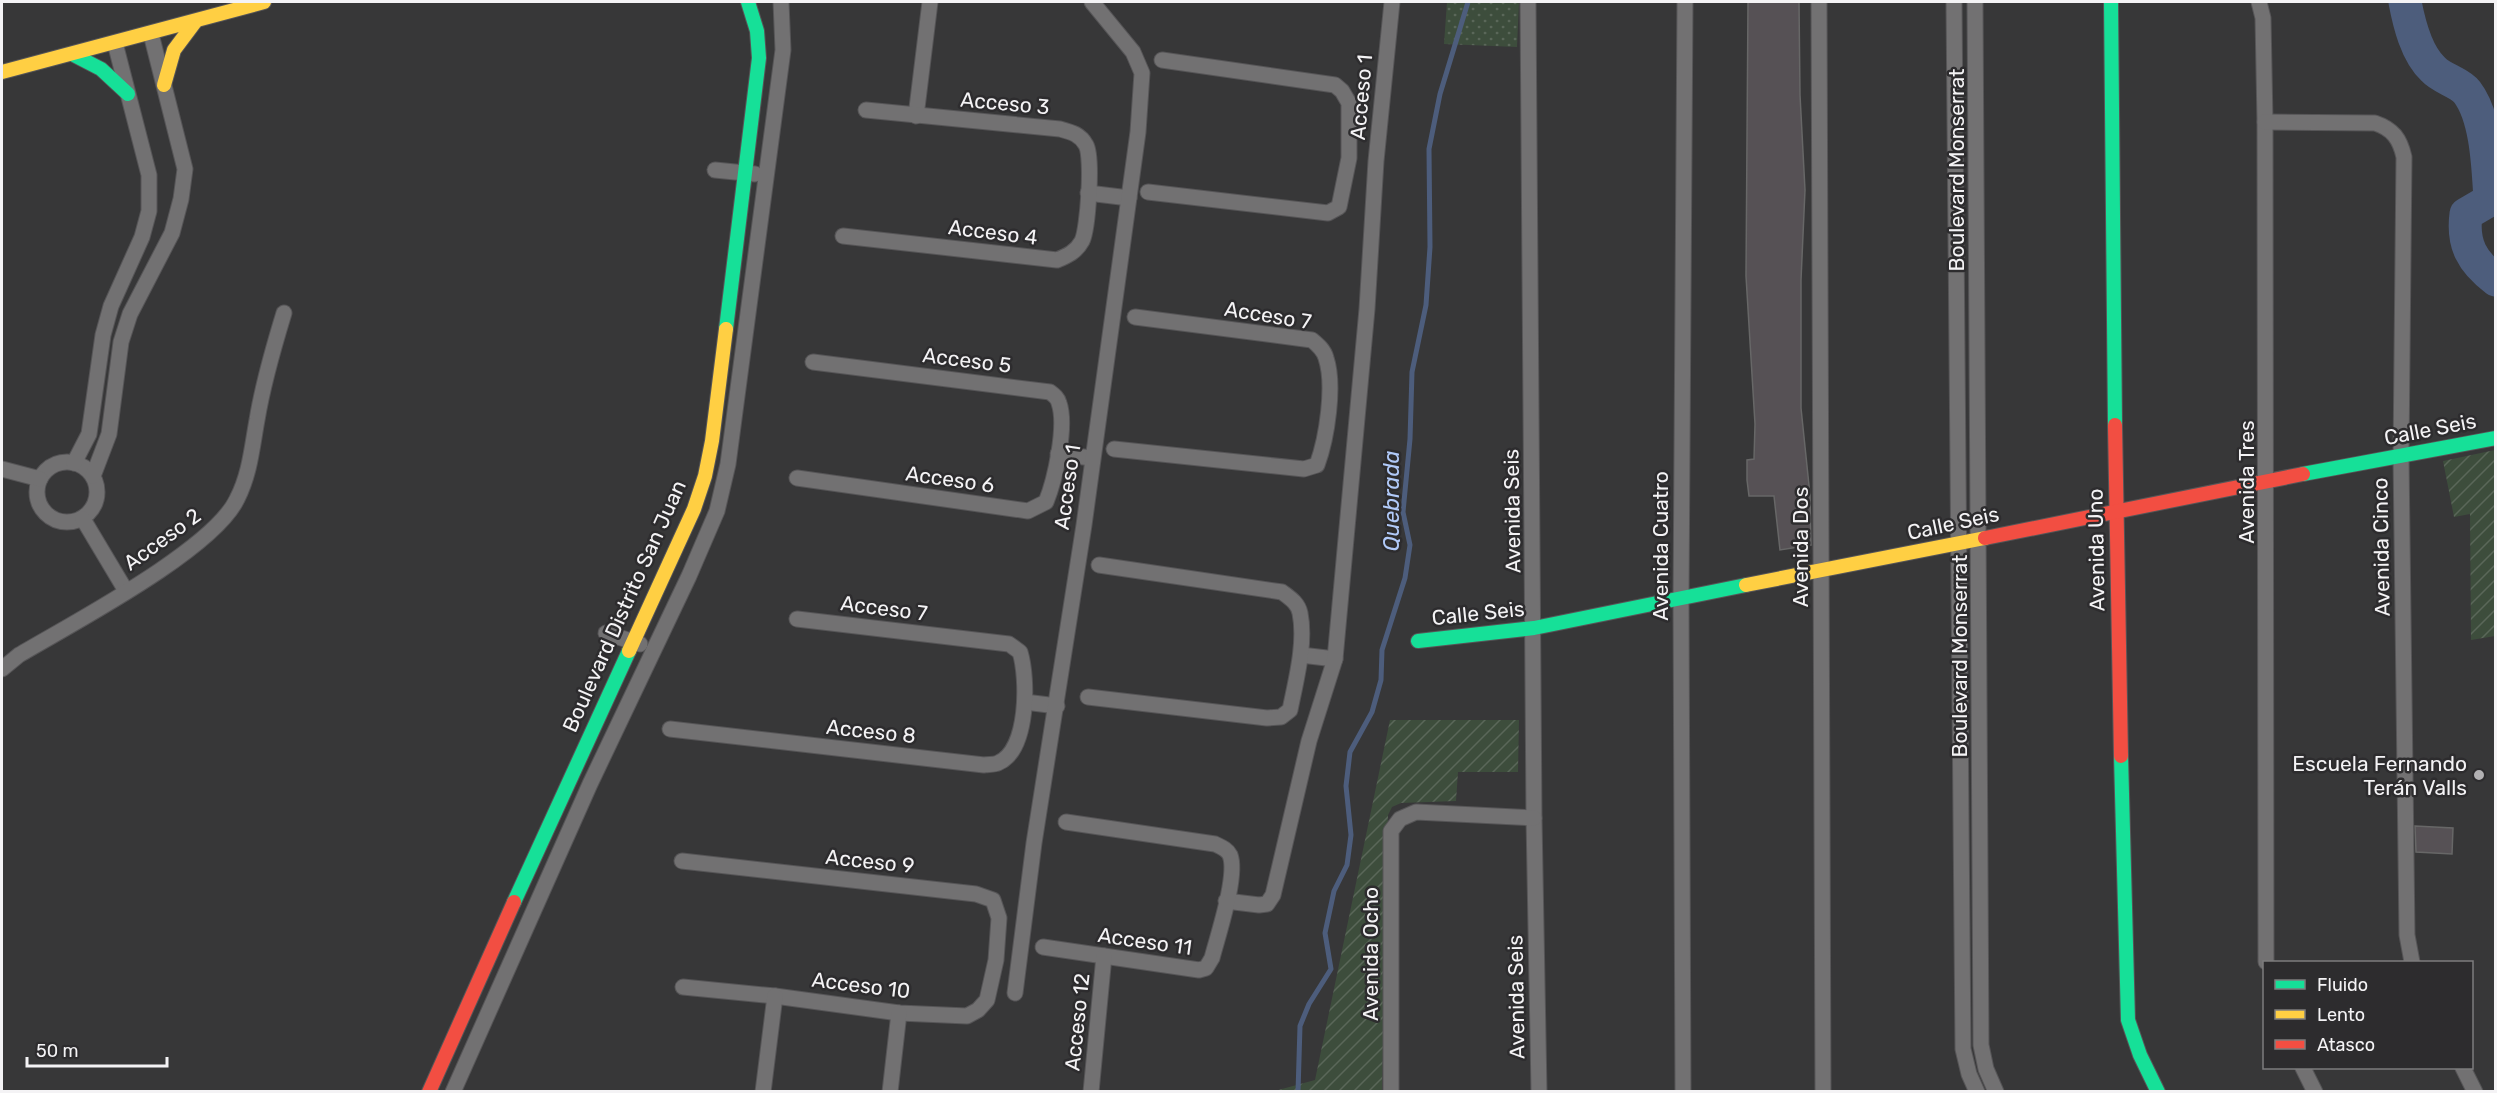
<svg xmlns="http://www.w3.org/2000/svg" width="2497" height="1093" font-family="Rubik,sans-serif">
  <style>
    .park { fill: url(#park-dots) }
    .garden { fill: url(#garden-furrows) }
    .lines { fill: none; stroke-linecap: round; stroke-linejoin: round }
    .stream { stroke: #4d5d7c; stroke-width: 5 }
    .river { stroke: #4d5d7c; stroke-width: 33 }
    .building { fill: #565155; stroke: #676767; stroke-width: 1.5 }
    .street-casing { stroke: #565557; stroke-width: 17 }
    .fast-casing { stroke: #565557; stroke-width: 16 }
    .slow-casing { stroke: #565557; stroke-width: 16 }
    .jam-casing { stroke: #565557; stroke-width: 16 }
    .street { stroke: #727172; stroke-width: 15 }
    .fast { stroke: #16e098; stroke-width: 14 }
    .slow { stroke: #ffcf43; stroke-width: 14 }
    .jam { stroke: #f24e42; stroke-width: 14 }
    .poi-dot { fill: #b2b1b3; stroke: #2d2c2e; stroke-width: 2 }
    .labels { text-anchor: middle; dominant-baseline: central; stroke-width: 5; stroke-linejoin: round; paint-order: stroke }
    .street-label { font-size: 21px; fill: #f4f3f5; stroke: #2d2c2e }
    .poi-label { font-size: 21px; fill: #f4f3f5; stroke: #2d2c2e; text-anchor: end }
    .water-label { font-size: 22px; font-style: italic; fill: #b1caf9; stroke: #2d2c2e }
  </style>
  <defs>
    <pattern id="park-dots" width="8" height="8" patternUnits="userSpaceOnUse" patternTransform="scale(1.5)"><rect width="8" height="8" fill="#3d4d3c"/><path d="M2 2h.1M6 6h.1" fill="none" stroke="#5a6759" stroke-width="1.8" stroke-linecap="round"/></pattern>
    <pattern id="garden-furrows" width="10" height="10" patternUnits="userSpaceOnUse" patternTransform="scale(1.5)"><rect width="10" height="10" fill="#3d4d3c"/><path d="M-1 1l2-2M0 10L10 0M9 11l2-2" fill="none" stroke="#5a6759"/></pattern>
  </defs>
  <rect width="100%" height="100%" fill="#373738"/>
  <polygon class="park" points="1447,2 1519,2 1517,47 1444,44"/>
  <g class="garden">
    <polygon points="2495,450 2495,636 2471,640 2470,514 2454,517 2443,461"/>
    <polygon points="1390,720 1519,720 1518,772 1458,772 1456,801 1401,803 1392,807 1388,815 1382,1091 1271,1092 1315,1080"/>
  </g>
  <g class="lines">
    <polyline class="stream" points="1298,1092 1300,1026 1309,1004 1331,969 1325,933 1334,891 1347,865 1351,835 1346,786 1350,752 1372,712 1381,680 1382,650 1405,578 1410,545 1403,512 1410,439 1412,372 1426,305 1430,247 1429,149 1440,94 1468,2"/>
    <path class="river" d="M2405 2C2409 23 2416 53 2433 69 2442 79 2459 82 2467 92 2487 118 2488 169 2490 200L2466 214C2462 244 2472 262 2496 280"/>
  </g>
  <g class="building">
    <polygon points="1748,2 1799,2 1800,95 1805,190 1801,280 1801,408 1810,495 1811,545 1780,550 1774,496 1749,496 1747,480 1747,460 1754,459 1755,424 1746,276"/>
    <polygon points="2415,826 2453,828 2452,854 2416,852"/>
  </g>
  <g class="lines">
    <defs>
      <g id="street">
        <polyline points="1528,2 1534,818 1539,1092"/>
        <polyline points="1819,2 1823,1092"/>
        <polyline points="1954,2 1963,1049 1969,1074 1977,1092"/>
        <polyline points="1975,2 1981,1045 1986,1069 1996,1092"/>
        <polyline points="2259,2 2263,18 2265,122 2266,962"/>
        <polyline points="916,116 930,2"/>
        <path d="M2265 122 2375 123C2393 129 2400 139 2404 157L2401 456 2407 935 2412 962"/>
        <polyline points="715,170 755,174"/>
        <polyline points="1148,192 1328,213 1339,207 1349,158 1349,103 1342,91 1335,85 1162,60"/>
        <polyline points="1088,193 1129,198"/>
        <path d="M843 236 1057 260C1067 256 1076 252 1082 241 1088 229 1093 157 1086 145 1080 134 1071 132 1060 129L866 110"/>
        <path d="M1114 449 1304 469 1317 465C1327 438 1335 385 1326 358 1324 350 1318 345 1312 340L1135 317"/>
        <polyline points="1058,454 1092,458"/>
        <circle cx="67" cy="492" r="30"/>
        <polyline points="74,463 89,434 103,335 111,306 142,237 149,211 149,175 115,43"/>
        <polyline points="2,469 40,479"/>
        <polyline points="93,476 109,434 121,342 130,314 172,233 181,199 185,169 151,34"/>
        <path d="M797 478 1028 511 1046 502C1055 480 1067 426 1059 403 1058 398 1054 395 1050 392L813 362"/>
        <polyline points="83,519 126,591"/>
        <polyline points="606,633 640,644"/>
        <polyline points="1301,655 1335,659"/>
        <path d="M2 669 19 655C71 624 213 550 237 499 250 474 252 447 257 420 263 383 273 349 284 313"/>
        <path d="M1088 697 1267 718 1281 717 1290 710C1296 680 1306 643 1300 613 1298 603 1290 598 1282 592L1099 565"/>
        <polyline points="1025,702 1057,706"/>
        <path d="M670 729 984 765C988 764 994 765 998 763 1029 750 1028 678 1020 652L1009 644 797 619"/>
        <polyline points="682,861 976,894 993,900 999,918 996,960 987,1000 978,1010 967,1016 899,1013 775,996 683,987"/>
        <polyline points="1226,901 1259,905 1267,904 1273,895 1309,741 1335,659 1367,309 1376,161 1392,2"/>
        <path d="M1043 947 1199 970 1206 968 1212 958C1218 935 1238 875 1230 855 1227 849 1221 847 1215 844L1066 822"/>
        <polyline points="1015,993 1034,843 1084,525 1138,132 1142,73 1133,52 1092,2"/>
        <polyline points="2303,1068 2315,1092"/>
        <polyline points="2463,1068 2475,1092"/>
        <polyline points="453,1092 590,784 689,576 717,511 728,464 783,50 781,2"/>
        <polyline points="763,1092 775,996"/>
        <polyline points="890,1092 899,1013"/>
        <polyline points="1091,1092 1104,956"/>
        <polyline points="1391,1092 1391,831 1400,819 1416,812 1534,818"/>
        <polyline points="1683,1092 1681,600 1685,2"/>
      </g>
      <g id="fast">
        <polyline points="2111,2 2115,425"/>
        <polyline points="72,54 101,69 128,94"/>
        <polyline points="726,329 759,58 757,31 748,2"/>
        <polyline points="2303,474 2496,438"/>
        <polyline points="1418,641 1534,628 1746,585"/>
        <polyline points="2121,756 2128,1020 2140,1055 2158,1092"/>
        <polyline points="514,902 629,651"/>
      </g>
      <g id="slow">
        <polyline points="2,72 264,2"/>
        <polyline points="164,85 174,50 195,22"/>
        <polyline points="1746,585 1985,538"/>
        <polyline points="629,651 694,509 705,476 712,441 726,329"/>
      </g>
      <g id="jam">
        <polyline points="2115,425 2121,756"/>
        <polyline points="1985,538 2303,474"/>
        <polyline points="429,1092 514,902"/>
      </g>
    </defs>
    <use href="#street" class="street-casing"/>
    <use href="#fast" class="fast-casing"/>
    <use href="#slow" class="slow-casing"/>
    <use href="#jam" class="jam-casing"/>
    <use href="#street" class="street"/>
    <use href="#fast" class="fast"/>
    <use href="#slow" class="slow"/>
    <use href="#jam" class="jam"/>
  </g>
  <circle class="poi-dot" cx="2479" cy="775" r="6"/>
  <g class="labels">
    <g class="street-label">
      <text transform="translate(1361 97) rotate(-85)">Acceso 1</text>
      <text transform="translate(1005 103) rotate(5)">Acceso 3</text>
      <text transform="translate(1956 170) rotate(-90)">Boulevard Monserrat</text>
      <text transform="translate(993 232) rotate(7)">Acceso 4</text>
      <text transform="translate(1268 315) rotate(9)">Acceso 7</text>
      <text transform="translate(967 360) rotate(7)">Acceso 5</text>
      <text transform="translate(2430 429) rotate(-11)">Calle Seis</text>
      <text transform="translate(950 479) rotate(8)">Acceso 6</text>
      <text transform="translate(2246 482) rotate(-90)">Avenida Tres</text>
      <text transform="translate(1067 487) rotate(-82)">Acceso 1</text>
      <text transform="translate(1512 511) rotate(-91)">Avenida Seis</text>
      <text transform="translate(1953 523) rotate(-12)">Calle Seis</text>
      <text transform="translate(162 539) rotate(-36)">Acceso 2</text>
      <text transform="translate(1660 546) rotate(-90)">Avenida Cuatro</text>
      <text transform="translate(1800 547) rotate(-90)">Avenida Dos</text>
      <text transform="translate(2381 547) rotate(-91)">Avenida Cinco</text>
      <text transform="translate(2096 550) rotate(-91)">Avenida Uno</text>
      <text transform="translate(624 606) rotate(-66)">Boulevard Distrito San Juan</text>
      <text transform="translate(884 608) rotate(7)">Acceso 7</text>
      <text transform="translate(1478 613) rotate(-6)">Calle Seis</text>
      <text transform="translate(1959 656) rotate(-90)">Boulevard Monserrat</text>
      <text transform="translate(871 731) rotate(6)">Acceso 8</text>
      <text transform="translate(870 861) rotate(6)">Acceso 9</text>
      <text transform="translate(1145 941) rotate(8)">Acceso 11</text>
      <text transform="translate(1370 954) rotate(-90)">Avenida Ocho</text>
      <text transform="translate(861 985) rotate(7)">Acceso 10</text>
      <text transform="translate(1516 997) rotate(-91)">Avenida Seis</text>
      <text transform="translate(1077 1022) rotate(-84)">Acceso 12</text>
    </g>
    <g class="poi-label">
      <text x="2467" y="763">Escuela Fernando<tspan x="2467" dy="24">Terán Valls</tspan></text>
    </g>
    <g class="water-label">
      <text transform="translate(1391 501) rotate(-90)">Quebrada</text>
    </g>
  </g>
  <rect width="2497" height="1093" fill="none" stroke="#f4f3f5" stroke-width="6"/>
  <rect x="2263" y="961" width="210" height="108" fill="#2d2c2e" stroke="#7d7c7e" stroke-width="1.5"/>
  <rect x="2275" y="980" width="30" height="9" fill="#16e098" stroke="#7d7c7e" stroke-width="1.5"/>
  <text x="2317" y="991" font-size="18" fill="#f4f3f5">Fluido</text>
  <rect x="2275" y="1010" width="30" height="9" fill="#ffcf43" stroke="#7d7c7e" stroke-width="1.5"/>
  <text x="2317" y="1021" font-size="18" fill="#f4f3f5">Lento</text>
  <rect x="2275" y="1040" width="30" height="9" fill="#f24e42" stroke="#7d7c7e" stroke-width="1.5"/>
  <text x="2317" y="1051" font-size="18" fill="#f4f3f5">Atasco</text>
  <path d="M27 1057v9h140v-9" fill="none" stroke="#f4f3f5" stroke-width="3"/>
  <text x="36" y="1057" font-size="18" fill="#f4f3f5" stroke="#2d2c2e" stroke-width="4.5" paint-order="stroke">50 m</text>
</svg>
